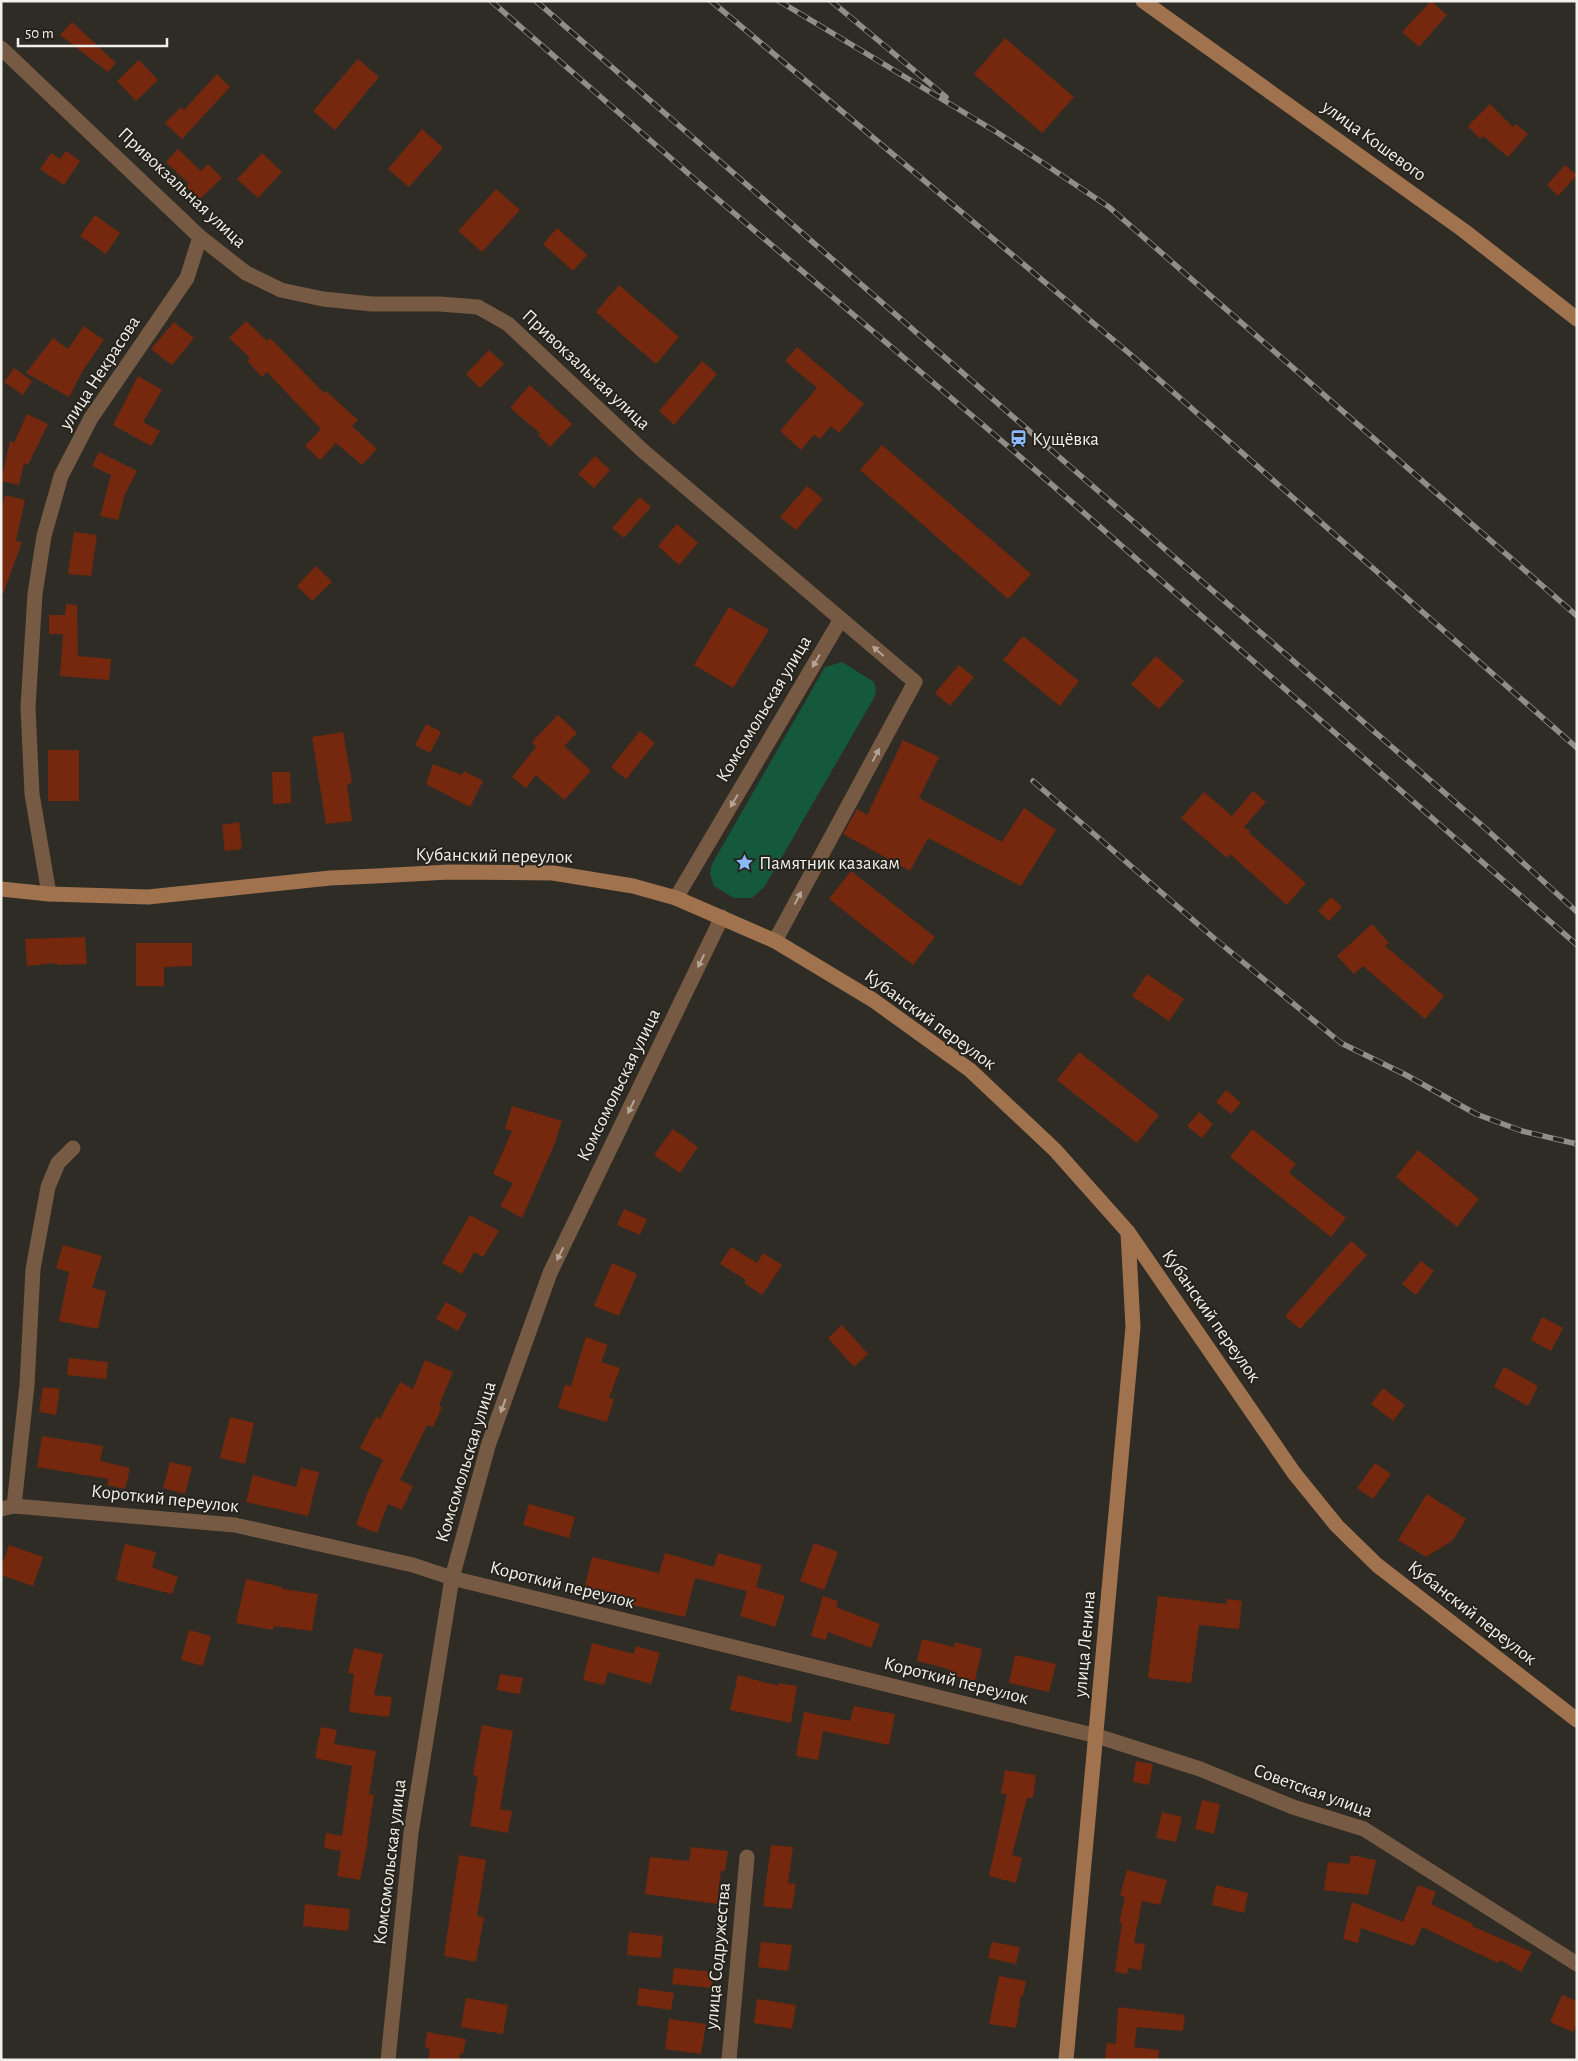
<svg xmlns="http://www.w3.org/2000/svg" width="1578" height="2061" font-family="'Alegreya Sans',sans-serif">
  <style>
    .green { fill: #14593b }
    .building { fill: #75280d }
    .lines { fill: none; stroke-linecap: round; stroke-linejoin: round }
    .street { stroke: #775a43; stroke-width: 15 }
    .secondary { stroke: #a0734e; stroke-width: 15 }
    .rail-casing { stroke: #918e88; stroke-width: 5.5 }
    .rail { stroke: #26231c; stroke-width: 4; stroke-dasharray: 11; stroke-linecap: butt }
    .oneway { fill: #b4a597 }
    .labels { text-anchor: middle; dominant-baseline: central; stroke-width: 4; stroke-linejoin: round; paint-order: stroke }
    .street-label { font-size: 19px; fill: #f2f0eb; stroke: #26231c }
    .poi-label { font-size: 19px; fill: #f2f0eb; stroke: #26231c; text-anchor: start }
  </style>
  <rect width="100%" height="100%" fill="#2f2c25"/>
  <polygon class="green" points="842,662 874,682 876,691 874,698 765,886 752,898 734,898 714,886 710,874 712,864 825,667"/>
  <g class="building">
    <polygon points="1431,1 1447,15 1419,47 1402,32"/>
    <polygon points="72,22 116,63 108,72 60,35"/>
    <polygon points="1005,38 1074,97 1042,133 974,74"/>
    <polygon points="358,59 379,77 335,130 313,111"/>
    <polygon points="139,60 158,80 136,101 117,81"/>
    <polygon points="217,74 230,87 182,139 165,123 181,107 184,110"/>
    <polygon points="1490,104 1513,127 1516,124 1528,134 1508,157 1483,136 1480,139 1468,126"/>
    <polygon points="422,129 443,148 409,187 388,169"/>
    <polygon points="178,149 201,171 208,164 222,178 199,200 186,186 189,184 166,162"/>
    <polygon points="66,151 80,161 64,185 40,169 51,153 60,159"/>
    <polygon points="262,153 282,172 258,198 237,179"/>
    <polygon points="1565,165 1577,175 1558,196 1547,185"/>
    <polygon points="496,189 520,210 482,252 458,231"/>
    <polygon points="95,215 120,233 106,254 80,236"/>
    <polygon points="557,228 587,255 573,271 543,244"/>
    <polygon points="619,285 679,337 656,364 596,312"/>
    <polygon points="246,321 267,341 270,338 324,393 326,391 358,420 352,426 377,449 362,465 336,443 320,460 305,446 321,429 267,372 262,377 247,361 250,358 229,338"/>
    <polygon points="174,322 194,338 172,365 151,349"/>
    <polygon points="84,326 104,340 83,370 69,397 26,373 53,338 68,349"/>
    <polygon points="797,347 864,404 839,433 831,426 820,439 814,435 801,450 780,431 817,388 785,361"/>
    <polygon points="489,350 504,364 480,388 466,374"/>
    <polygon points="702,361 717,374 674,425 659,411"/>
    <polygon points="14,368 32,381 23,395 4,382"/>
    <polygon points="138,376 162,390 143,422 160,431 151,446 113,425"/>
    <polygon points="530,385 572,424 550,447 538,435 540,433 510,408"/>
    <polygon points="27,414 48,424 28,465 24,463 19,485 1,481 10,441 14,443"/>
    <polygon points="882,445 1031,574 1008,599 860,470"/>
    <polygon points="99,452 137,471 125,494 118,520 100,516 111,475 92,466"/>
    <polygon points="595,456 610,470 594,488 578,474"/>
    <polygon points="807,486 823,499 796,530 780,517"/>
    <polygon points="5,495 25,500 16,541 22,542 3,594 1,593 1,512"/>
    <polygon points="640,497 651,507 624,538 612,528"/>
    <polygon points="677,524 698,543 679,565 658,546"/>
    <polygon points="74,532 97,535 91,576 68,574"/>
    <polygon points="316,566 332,582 312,601 297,586"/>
    <polygon points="66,604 77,605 78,656 111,659 109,680 60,676 63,634 49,634 49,615 65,615"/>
    <polygon points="729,607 769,630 733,688 694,665"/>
    <polygon points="1023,636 1079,681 1060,706 1003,660"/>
    <polygon points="1156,656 1184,681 1159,709 1131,684"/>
    <polygon points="959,665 974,677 950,706 935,693"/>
    <polygon points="558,715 577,733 564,746 591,771 564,800 536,775 526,788 512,777 536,747 532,742"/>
    <polygon points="426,724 441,732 430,753 415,745"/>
    <polygon points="640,731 655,743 626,779 611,767"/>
    <polygon points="343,732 352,783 347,784 352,821 326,824 312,737"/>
    <polygon points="903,740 939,757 919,798 1002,842 1024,808 1056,830 1021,886 928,838 910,871 843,834 857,809 867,815"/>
    <rect x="48" y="750" width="31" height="51"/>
    <polygon points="433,764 462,775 464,771 483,781 470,807 426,784"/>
    <polygon points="272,772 290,772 291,803 273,804"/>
    <polygon points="1253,791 1266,802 1244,827 1250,831 1249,833 1306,883 1287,905 1230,854 1227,858 1181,818 1204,792 1232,816"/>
    <polygon points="239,822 242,849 225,851 222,825"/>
    <polygon points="851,871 935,937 913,965 829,899"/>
    <polygon points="1331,897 1342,907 1329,921 1318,911"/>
    <polygon points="1372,924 1389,943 1385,946 1444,996 1425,1019 1363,966 1354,974 1337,956"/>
    <polygon points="85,937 87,964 57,965 57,963 27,966 25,939"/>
    <polygon points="136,943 192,943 192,966 164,967 164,986 136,986"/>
    <polygon points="1147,974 1184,999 1169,1021 1132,996"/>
    <polygon points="1079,1052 1159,1115 1137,1143 1057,1080"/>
    <polygon points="1226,1090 1241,1103 1231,1114 1216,1102"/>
    <polygon points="512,1106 562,1121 555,1143 522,1218 500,1206 513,1183 493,1174 512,1131 505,1129"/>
    <polygon points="1199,1112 1213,1124 1202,1138 1187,1126"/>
    <polygon points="673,1129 698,1147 680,1173 654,1155"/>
    <polygon points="1252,1129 1296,1164 1289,1173 1346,1218 1331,1237 1230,1157"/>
    <polygon points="1418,1150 1479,1199 1457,1227 1396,1177"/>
    <polygon points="624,1209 647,1219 640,1235 617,1225"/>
    <polygon points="470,1215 499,1231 483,1257 474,1252 462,1274 442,1263"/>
    <polygon points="1351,1241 1367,1255 1300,1329 1285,1316"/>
    <polygon points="63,1245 102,1256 92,1288 106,1291 98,1329 59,1321 69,1272 56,1268"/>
    <polygon points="731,1247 757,1263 763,1253 782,1265 762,1295 744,1283 746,1280 720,1264"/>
    <polygon points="1421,1261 1434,1271 1416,1295 1402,1284"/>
    <polygon points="612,1263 637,1274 619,1316 594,1306"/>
    <polygon points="446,1302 467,1314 458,1331 436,1319"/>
    <polygon points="1542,1317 1563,1328 1551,1351 1531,1340"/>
    <polygon points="842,1325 868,1354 854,1367 828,1338"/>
    <polygon points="586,1337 608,1345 601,1362 620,1368 609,1398 614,1399 607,1422 558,1408 565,1385 571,1386"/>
    <polygon points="69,1358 108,1362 106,1379 67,1375"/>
    <polygon points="425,1360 453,1372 439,1405 442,1407 433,1427 427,1425 400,1480 413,1486 402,1510 388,1504 377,1533 356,1525 367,1494 383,1460 360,1448 376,1417 380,1419 400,1382 413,1389"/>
    <polygon points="1504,1367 1538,1386 1528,1406 1494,1387"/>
    <polygon points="43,1387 60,1389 56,1415 39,1412"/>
    <polygon points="1383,1388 1405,1405 1393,1421 1371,1404"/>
    <polygon points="230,1417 254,1423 245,1464 220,1458"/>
    <polygon points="42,1436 103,1446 100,1461 130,1468 125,1489 107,1485 109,1479 37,1467"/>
    <polygon points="170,1462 192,1467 185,1494 163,1488"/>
    <polygon points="1375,1463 1391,1474 1373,1499 1357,1488"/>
    <polygon points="301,1468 319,1472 308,1516 246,1502 253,1475 296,1487"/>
    <polygon points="1427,1494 1466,1519 1453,1540 1426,1557 1398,1540"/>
    <polygon points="529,1504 575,1517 569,1538 523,1525"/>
    <polygon points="814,1543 838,1552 824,1590 800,1581"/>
    <polygon points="125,1544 156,1552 152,1567 178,1577 172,1594 116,1580"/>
    <polygon points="9,1545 43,1557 33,1586 1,1575 1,1568"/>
    <polygon points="665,1553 714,1567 718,1553 762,1565 756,1587 785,1596 775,1627 740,1616 747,1591 695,1578 685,1617 583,1594 592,1557 659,1573"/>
    <polygon points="246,1579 282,1587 282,1589 318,1594 312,1631 274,1626 273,1630 236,1623"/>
    <polygon points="823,1596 838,1601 836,1607 880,1624 871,1648 828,1632 826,1640 811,1636"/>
    <polygon points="1158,1596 1226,1604 1227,1599 1242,1601 1239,1629 1199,1625 1191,1683 1148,1678"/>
    <polygon points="189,1630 211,1636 203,1666 181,1660"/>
    <polygon points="922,1639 954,1647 955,1642 982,1649 975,1681 947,1674 949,1669 917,1661"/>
    <polygon points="592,1643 634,1654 636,1646 660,1653 651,1684 608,1672 604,1685 583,1680"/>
    <polygon points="354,1648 383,1654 374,1695 392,1697 389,1717 349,1712 354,1674 348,1673"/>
    <polygon points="1015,1655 1056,1664 1049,1692 1009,1683"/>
    <polygon points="500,1674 523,1678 520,1694 497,1690"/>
    <polygon points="738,1675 778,1686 778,1683 797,1686 791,1723 730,1710"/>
    <polygon points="854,1706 895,1714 889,1745 823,1731 818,1760 796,1756 804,1712 850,1721"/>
    <polygon points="482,1725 513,1731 500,1809 512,1811 508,1833 470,1826 478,1776 473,1775"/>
    <polygon points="321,1727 337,1730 334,1744 376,1751 369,1794 374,1795 367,1840 368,1841 360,1880 337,1876 341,1851 324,1848 326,1833 342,1836 352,1766 315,1758"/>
    <polygon points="1136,1761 1153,1764 1149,1785 1133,1782"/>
    <polygon points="1005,1770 1036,1775 1033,1798 1027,1798 1012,1855 1022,1858 1016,1883 989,1876 1007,1794 1001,1794"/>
    <polygon points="1202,1800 1220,1804 1214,1834 1195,1829"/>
    <polygon points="1162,1812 1182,1817 1176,1842 1156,1838"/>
    <polygon points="771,1845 793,1847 788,1883 796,1884 792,1909 763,1906"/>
    <polygon points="691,1847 728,1851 725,1871 721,1871 717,1904 645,1894 650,1857 689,1861"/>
    <polygon points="459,1855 486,1860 477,1916 484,1917 476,1962 444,1956"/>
    <polygon points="1351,1855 1376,1860 1368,1895 1324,1890 1328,1862 1349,1864"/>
    <polygon points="1127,1870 1167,1880 1160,1905 1142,1901 1134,1943 1145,1944 1141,1970 1128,1968 1127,1974 1115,1972 1122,1923 1119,1923 1125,1897 1120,1895"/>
    <polygon points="1216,1885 1248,1893 1244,1913 1212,1905"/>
    <polygon points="1418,1885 1436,1892 1431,1904 1473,1924 1472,1926 1532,1952 1521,1972 1500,1960 1498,1963 1422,1927 1414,1946 1361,1928 1358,1943 1343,1939 1352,1902 1403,1922"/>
    <polygon points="305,1904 350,1909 348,1931 303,1926"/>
    <polygon points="629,1932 663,1936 661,1958 627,1955"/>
    <polygon points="761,1942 792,1945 788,1971 758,1967"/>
    <polygon points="992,1942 1020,1947 1016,1964 988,1958"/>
    <polygon points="674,1968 713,1972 712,1988 672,1984"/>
    <polygon points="999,1976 1026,1981 1023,1996 1021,1995 1016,2028 989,2024"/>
    <polygon points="639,1988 674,1993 671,2010 637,2005"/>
    <polygon points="1562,1995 1577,2001 1577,2023 1573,2032 1550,2022"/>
    <polygon points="466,1998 508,2005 503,2034 461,2027"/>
    <polygon points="757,1999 796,2005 792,2029 754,2023"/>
    <polygon points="1118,2007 1185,2015 1183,2031 1137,2027 1134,2047 1159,2050 1158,2060 1105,2060 1107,2043 1116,2044"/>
    <polygon points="669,2019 706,2024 701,2054 665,2049"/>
    <polygon points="427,2032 466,2039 463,2054 460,2053 459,2060 428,2060 430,2048 425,2047"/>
  </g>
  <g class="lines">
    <g class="street">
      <polyline points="1,48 200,237 246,273 281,290 323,299 372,304 440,304 478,307 508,324 642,450 915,682 775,941"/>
      <polyline points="49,894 32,794 28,707 35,594 44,536 61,476 91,418 187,278 200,237"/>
      <polyline points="676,898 841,619"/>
      <polyline points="14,1506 27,1385 33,1269 48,1187 58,1163 73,1148"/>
      <polyline points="1,1509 14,1506 235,1525 413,1565 452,1578 1097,1736 1200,1769 1293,1807 1364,1829 1577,1964"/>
      <polyline points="388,2060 411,1833 452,1578 488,1446 550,1273 722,917"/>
      <polyline points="729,2060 747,1857"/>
    </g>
    <g class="secondary">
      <polyline points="1143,1 1463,230 1577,319"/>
      <polyline points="1,889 49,894 148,897 330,878 376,876 449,872 553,873 633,886 676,898 775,941 873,1000 970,1070 1055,1150 1128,1232 1294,1473 1337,1526 1377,1565 1577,1720"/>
      <polyline points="1066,2060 1133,1327 1128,1232"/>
    </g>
    <defs>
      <g id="rail">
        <polyline points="491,1 714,196 1010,448 1577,945"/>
        <polyline points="536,1 1485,828 1577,912"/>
        <polyline points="711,1 1130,354 1577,748"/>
        <polyline points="779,1 998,133 1109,207 1577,616"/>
        <polyline points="831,1 946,97"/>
        <polyline points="1033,781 1215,939 1341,1043 1406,1075 1476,1114 1522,1131 1577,1144"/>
      </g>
    </defs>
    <use href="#rail" class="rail-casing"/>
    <use href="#rail" class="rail"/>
  </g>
  <defs><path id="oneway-solid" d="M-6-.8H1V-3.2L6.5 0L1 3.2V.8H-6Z" transform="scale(1.25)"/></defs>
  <g class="oneway">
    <use href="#oneway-solid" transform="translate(878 651) rotate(-139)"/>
    <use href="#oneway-solid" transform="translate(816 661) rotate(121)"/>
    <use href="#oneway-solid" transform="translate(876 755) rotate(-62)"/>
    <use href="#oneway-solid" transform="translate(734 801) rotate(121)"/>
    <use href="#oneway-solid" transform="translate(798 898) rotate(-62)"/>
    <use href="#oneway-solid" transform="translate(701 961) rotate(116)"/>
    <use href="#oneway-solid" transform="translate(631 1107) rotate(116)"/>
    <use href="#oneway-solid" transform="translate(560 1254) rotate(116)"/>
    <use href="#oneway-solid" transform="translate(503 1406) rotate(110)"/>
  </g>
  <defs>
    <symbol id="station-bare" viewBox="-9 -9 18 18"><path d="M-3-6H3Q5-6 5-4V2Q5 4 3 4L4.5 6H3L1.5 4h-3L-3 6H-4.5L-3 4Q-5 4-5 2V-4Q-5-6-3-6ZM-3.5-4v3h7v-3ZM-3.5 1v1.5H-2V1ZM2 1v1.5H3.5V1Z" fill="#8bb9fc" stroke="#26231c" stroke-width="2.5" paint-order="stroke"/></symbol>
    <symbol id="sight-bare" viewBox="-9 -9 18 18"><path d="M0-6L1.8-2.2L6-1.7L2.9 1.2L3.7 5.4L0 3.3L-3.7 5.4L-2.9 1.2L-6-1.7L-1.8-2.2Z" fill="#8bb9fc" stroke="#26231c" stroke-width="2.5" paint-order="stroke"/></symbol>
  </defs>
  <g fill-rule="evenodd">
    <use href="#station-bare" x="1006" y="426" width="25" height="25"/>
    <use href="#sight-bare" x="732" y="850" width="25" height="25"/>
  </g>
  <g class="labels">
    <g class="street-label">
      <text transform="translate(1374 141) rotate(36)">улица Кошевого</text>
      <text transform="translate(182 188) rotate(43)">Привокзальная улица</text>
      <text transform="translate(586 370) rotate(43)">Привокзальная улица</text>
      <text transform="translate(100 373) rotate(-57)">улица Некрасова</text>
      <text transform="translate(764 709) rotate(-59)">Комсомольская улица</text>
      <text transform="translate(494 856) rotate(1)">Кубанский переулок</text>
      <text transform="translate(930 1020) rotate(36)">Кубанский переулок</text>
      <text transform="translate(619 1085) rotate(-64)">Комсомольская улица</text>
      <text transform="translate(1211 1316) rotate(55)">Кубанский переулок</text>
      <text transform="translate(466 1462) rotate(-73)">Комсомольская улица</text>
      <text transform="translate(165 1499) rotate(6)">Короткий переулок</text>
      <text transform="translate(562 1585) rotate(14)">Короткий переулок</text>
      <text transform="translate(1472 1613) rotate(38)">Кубанский переулок</text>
      <text transform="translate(1085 1644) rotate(-85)">улица Ленина</text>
      <text transform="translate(956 1681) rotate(14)">Короткий переулок</text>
      <text transform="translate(1313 1791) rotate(20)">Советская улица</text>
      <text transform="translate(390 1862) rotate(-83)">Комсомольская улица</text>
      <text transform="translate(718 1956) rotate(-85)">улица Содружества</text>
    </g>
    <g class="poi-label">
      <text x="1032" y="439">Кущёвка</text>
      <text x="759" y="863">Памятник казакам</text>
    </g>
  </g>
  <rect width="1578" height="2061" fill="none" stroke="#f2f0eb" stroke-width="5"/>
  <path d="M18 38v8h149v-8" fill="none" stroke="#f2f0eb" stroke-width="2.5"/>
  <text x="25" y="38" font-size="15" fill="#f2f0eb" stroke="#26231c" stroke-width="4" paint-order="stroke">50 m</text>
</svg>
